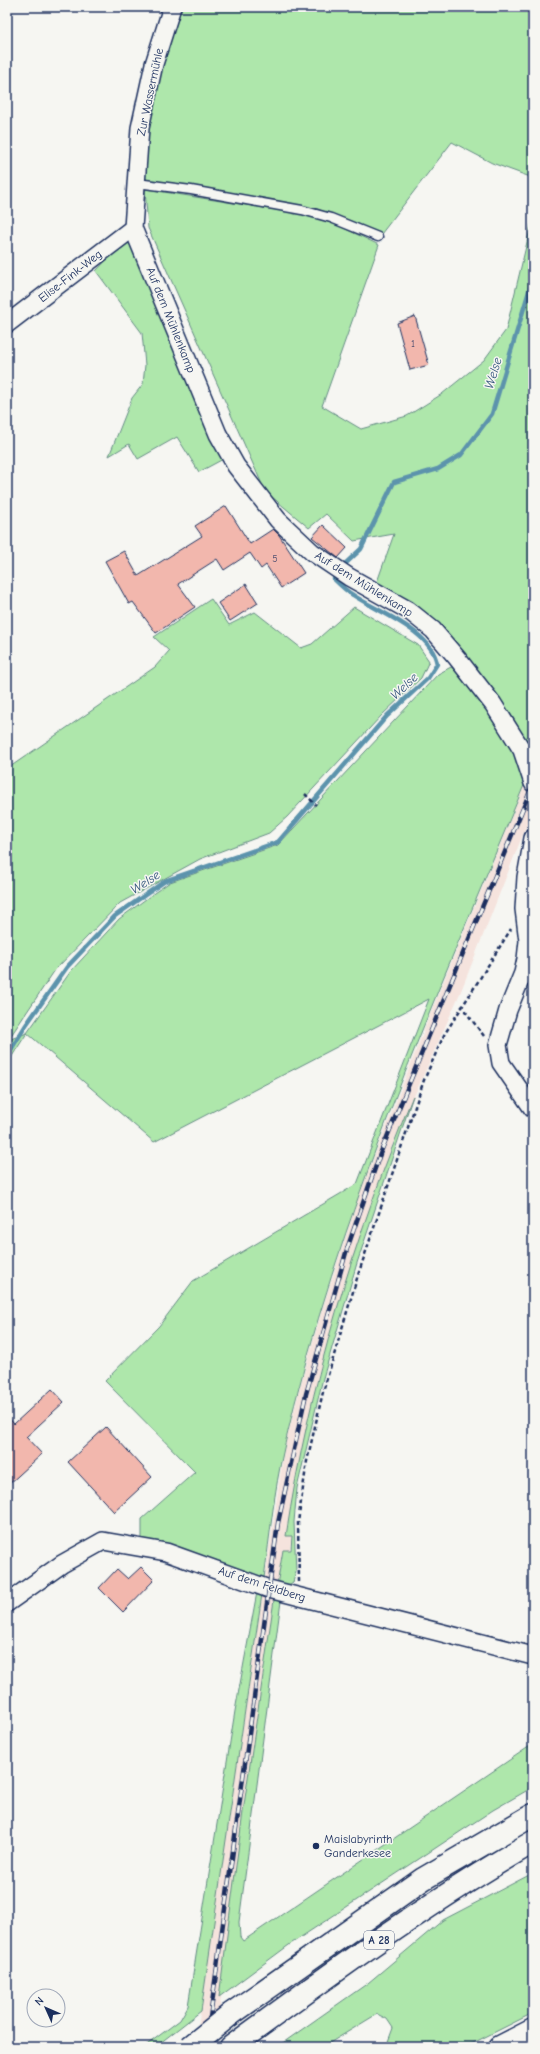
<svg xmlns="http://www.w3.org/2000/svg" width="540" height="2054" font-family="'Comic Neue',sans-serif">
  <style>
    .built { fill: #f5e3dd }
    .green { fill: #aee7ab; stroke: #648b84 }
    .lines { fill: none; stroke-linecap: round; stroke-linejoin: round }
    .stream { stroke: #5b93ac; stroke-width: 4.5 }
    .building { fill: #f2b7ad; stroke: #1b2f5e }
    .service-casing { stroke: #1b2f5e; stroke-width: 11 }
    .minor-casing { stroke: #1b2f5e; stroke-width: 20 }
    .secondary-casing { stroke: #1b2f5e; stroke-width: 25 }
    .motorway-casing { stroke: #1b2f5e; stroke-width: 25 }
    .path { stroke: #1b2f5e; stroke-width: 2.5; stroke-dasharray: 4 3; stroke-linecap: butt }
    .service { stroke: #f6f6f2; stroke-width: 8 }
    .minor { stroke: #f6f6f2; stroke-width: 17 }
    .secondary { stroke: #f6f6f2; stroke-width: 22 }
    .motorway { stroke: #f6f6f2; stroke-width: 22 }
    .rail-casing { stroke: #1b2f5e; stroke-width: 4.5 }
    .rail { stroke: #f6f6f2; stroke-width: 3; stroke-dasharray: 9; stroke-linecap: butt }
    .motorway-bridge-casing { stroke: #1b2f5e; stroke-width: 25; stroke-linecap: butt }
    .motorway-bridge { stroke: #f6f6f2; stroke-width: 22 }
    .poi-dot { fill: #1b2f5e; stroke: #f6f6f2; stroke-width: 1.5 }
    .labels { text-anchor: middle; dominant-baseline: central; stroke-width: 3; stroke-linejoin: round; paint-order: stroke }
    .number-label { font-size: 10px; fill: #515172 }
    .shield { fill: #f6f6f2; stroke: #5d6b8a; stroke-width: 1 }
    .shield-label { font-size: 11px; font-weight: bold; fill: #1b2f5e }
    .street-label { font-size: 12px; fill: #1b2f5e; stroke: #f6f6f2 }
    .poi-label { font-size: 12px; fill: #1b2f5e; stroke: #f6f6f2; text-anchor: start }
    .water-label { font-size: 13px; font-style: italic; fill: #36587e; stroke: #f6f6f2 }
  </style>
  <rect width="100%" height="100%" fill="#f6f6f2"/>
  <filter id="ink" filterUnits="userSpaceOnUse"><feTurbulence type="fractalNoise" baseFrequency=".025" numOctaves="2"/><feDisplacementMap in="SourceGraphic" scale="8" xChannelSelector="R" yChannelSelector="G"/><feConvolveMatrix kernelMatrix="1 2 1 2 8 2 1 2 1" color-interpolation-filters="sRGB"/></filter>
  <g filter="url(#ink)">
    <polygon class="built" points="533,765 533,809 461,991 392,1146 318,1376 286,1536 292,1536 290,1550 283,1550 274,1600 243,1812 215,2047 195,2047 284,1450 302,1380 322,1310 360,1193 435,1002"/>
    <g class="green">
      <polygon points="178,7 533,7 533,178 492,163 452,142 378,238 318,209 142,180 145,130"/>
      <polygon points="145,189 321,217 379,245 322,406 361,429 407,416 442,394 484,360 506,330 533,217 533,764 445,631 417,606 377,582 394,534 354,541 326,514 309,528 265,491 148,228"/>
      <polygon points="127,238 227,457 199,472 177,437 138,459 129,444 109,456 132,398 143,384 145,365 142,333 96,271"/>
      <path d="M211 599 229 625 255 612 301 648 312 644 354 607 418 645 429 661 421 678 382 715 287 817 269 833 200 859 120 903 55 970 8 1040 27 1033 71 971 119 919 154 893 170 882 278 845 438 674 451 667 466 679 516 751 527 778C436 997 337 1216 284 1448 274 1491 270 1535 264 1578L142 1540V1519L195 1472 105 1381 159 1326 193 1281 357 1184 429 999 154 1142 27 1033 7 1064V769L155 667 169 651 154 637Z"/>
      <path d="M413 1096 357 1263 323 1378 297 1488 294 1522 296 1572 293 1582 287 1586 277 1585 283 1550H291L292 1536H286C309 1385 354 1237 413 1096Z"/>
      <polygon points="257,1592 262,1594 201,2011 155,2047 144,2047 180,2020 188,2006 235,1711"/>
      <polygon points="274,1600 281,1601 239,1922 240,1937 243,1941 533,1744 533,1787 493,1810 289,1945 219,1997 243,1812"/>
      <polygon points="533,1873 533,2013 465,2047 386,2047 393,2028 387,2019 377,2014 323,2047 277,2047 368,1983 443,1920"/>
    </g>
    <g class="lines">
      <path class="stream" d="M7 1056 26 1025 67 967 115 916 165 881 278 842 387 716 428 678 437 664C432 631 378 612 353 595 346 591 340 585 334 579L345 564 361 549 394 482 438 469 461 455 492 414 533 278"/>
    </g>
    <g class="building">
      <polygon points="415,316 429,365 410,370 397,323"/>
      <polygon points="226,506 250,544 273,529 279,535 304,573 281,588 266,565 261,569 250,553 224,570 217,559 178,584 195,607 156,633 133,602 129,604 105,561 124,551 138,576 202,536 195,526"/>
      <polygon points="323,525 347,548 338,558 312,537"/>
      <polygon points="246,584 258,603 230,621 218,603"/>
      <polygon points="52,1389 64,1402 26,1437 42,1454 7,1486 7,1416 14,1424"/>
      <polygon points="106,1427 152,1477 114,1512 68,1462"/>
      <polygon points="141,1567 154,1580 123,1612 99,1588 117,1569 128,1579"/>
    </g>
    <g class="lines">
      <defs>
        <polyline id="service" points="137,183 191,190 302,210 331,218 378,237"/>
        <g id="minor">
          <polyline points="172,7 154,64 140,128 133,228 218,434 236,466 278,520 312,552 349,577 408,610 433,630 457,658 493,704 522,750 533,783"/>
          <polyline points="7,324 133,228"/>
          <polyline points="533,838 526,877 524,909 528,941 526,959 523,973 508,1010 498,1045 501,1063 533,1109"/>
          <polyline points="7,1603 62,1564 103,1541 166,1552 269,1589 533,1656"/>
        </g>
        <polyline id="secondary" points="500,2047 533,2030"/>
        <g id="motorway">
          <polyline points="231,2014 423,1879 533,1815"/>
          <path d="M231 2047C329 1975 427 1903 533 1842"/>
        </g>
      </defs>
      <use href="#service" class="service-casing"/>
      <use href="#minor" class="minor-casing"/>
      <use href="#secondary" class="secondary-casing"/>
      <use href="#motorway" class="motorway-casing"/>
      <g class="path">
        <polyline points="305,794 316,805"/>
        <polyline points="484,1036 462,1007 511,929"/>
        <polyline points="299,1582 298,1522 307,1461 323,1392 358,1275 424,1080 444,1035 462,1007"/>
      </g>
      <use href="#service" class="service"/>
      <use href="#minor" class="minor"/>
      <use href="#secondary" class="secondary"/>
      <use href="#motorway" class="motorway"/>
      <defs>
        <polyline id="rail" points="206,2047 278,1523 306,1394 347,1249 380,1154 533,784"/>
      </defs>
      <use href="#rail" class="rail-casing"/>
      <use href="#rail" class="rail"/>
      <defs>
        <polyline id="motorway-bridge" points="190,2047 231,2014"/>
      </defs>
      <use href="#motorway-bridge" class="motorway-bridge-casing"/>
      <use href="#motorway-bridge" class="motorway-bridge"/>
    </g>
  </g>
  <circle class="poi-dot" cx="316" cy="1846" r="4"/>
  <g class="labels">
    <g class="number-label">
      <text x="413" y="344">1</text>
      <text x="275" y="559">5</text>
    </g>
    <rect class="shield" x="364" y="1931" width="30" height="18" rx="3"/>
    <g class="shield-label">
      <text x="379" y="1940">A 28</text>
    </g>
    <g class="street-label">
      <text transform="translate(150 92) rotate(-78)">Zur Wassermühle</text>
      <text transform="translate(70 276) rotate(-38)">Elise-Fink-Weg</text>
      <text transform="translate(171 320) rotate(68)">Auf dem Mühlenkamp</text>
      <text transform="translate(364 584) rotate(32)">Auf dem Mühlenkamp</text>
      <text transform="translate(262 1584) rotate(18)">Auf dem Feldberg</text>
    </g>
    <g class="poi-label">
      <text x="324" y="1839">Maislabyrinth<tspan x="324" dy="14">Ganderkesee</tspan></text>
    </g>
    <g class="water-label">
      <text transform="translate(493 373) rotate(-73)">Welse</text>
      <text transform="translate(404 686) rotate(-43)">Welse</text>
      <text transform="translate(145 882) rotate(-33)">Welse</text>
    </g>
  </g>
  <rect width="540" height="2054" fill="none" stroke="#f6f6f2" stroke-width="24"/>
  <rect x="12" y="12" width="516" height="2030" fill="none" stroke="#1b2f5e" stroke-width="1.5" filter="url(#ink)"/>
  <g transform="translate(46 2008) rotate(315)"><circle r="19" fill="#f6f6f2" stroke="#9ea6b7"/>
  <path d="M0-3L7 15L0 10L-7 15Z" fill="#1b2f5e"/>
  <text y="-6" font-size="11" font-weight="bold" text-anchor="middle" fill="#1b2f5e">N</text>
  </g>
</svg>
